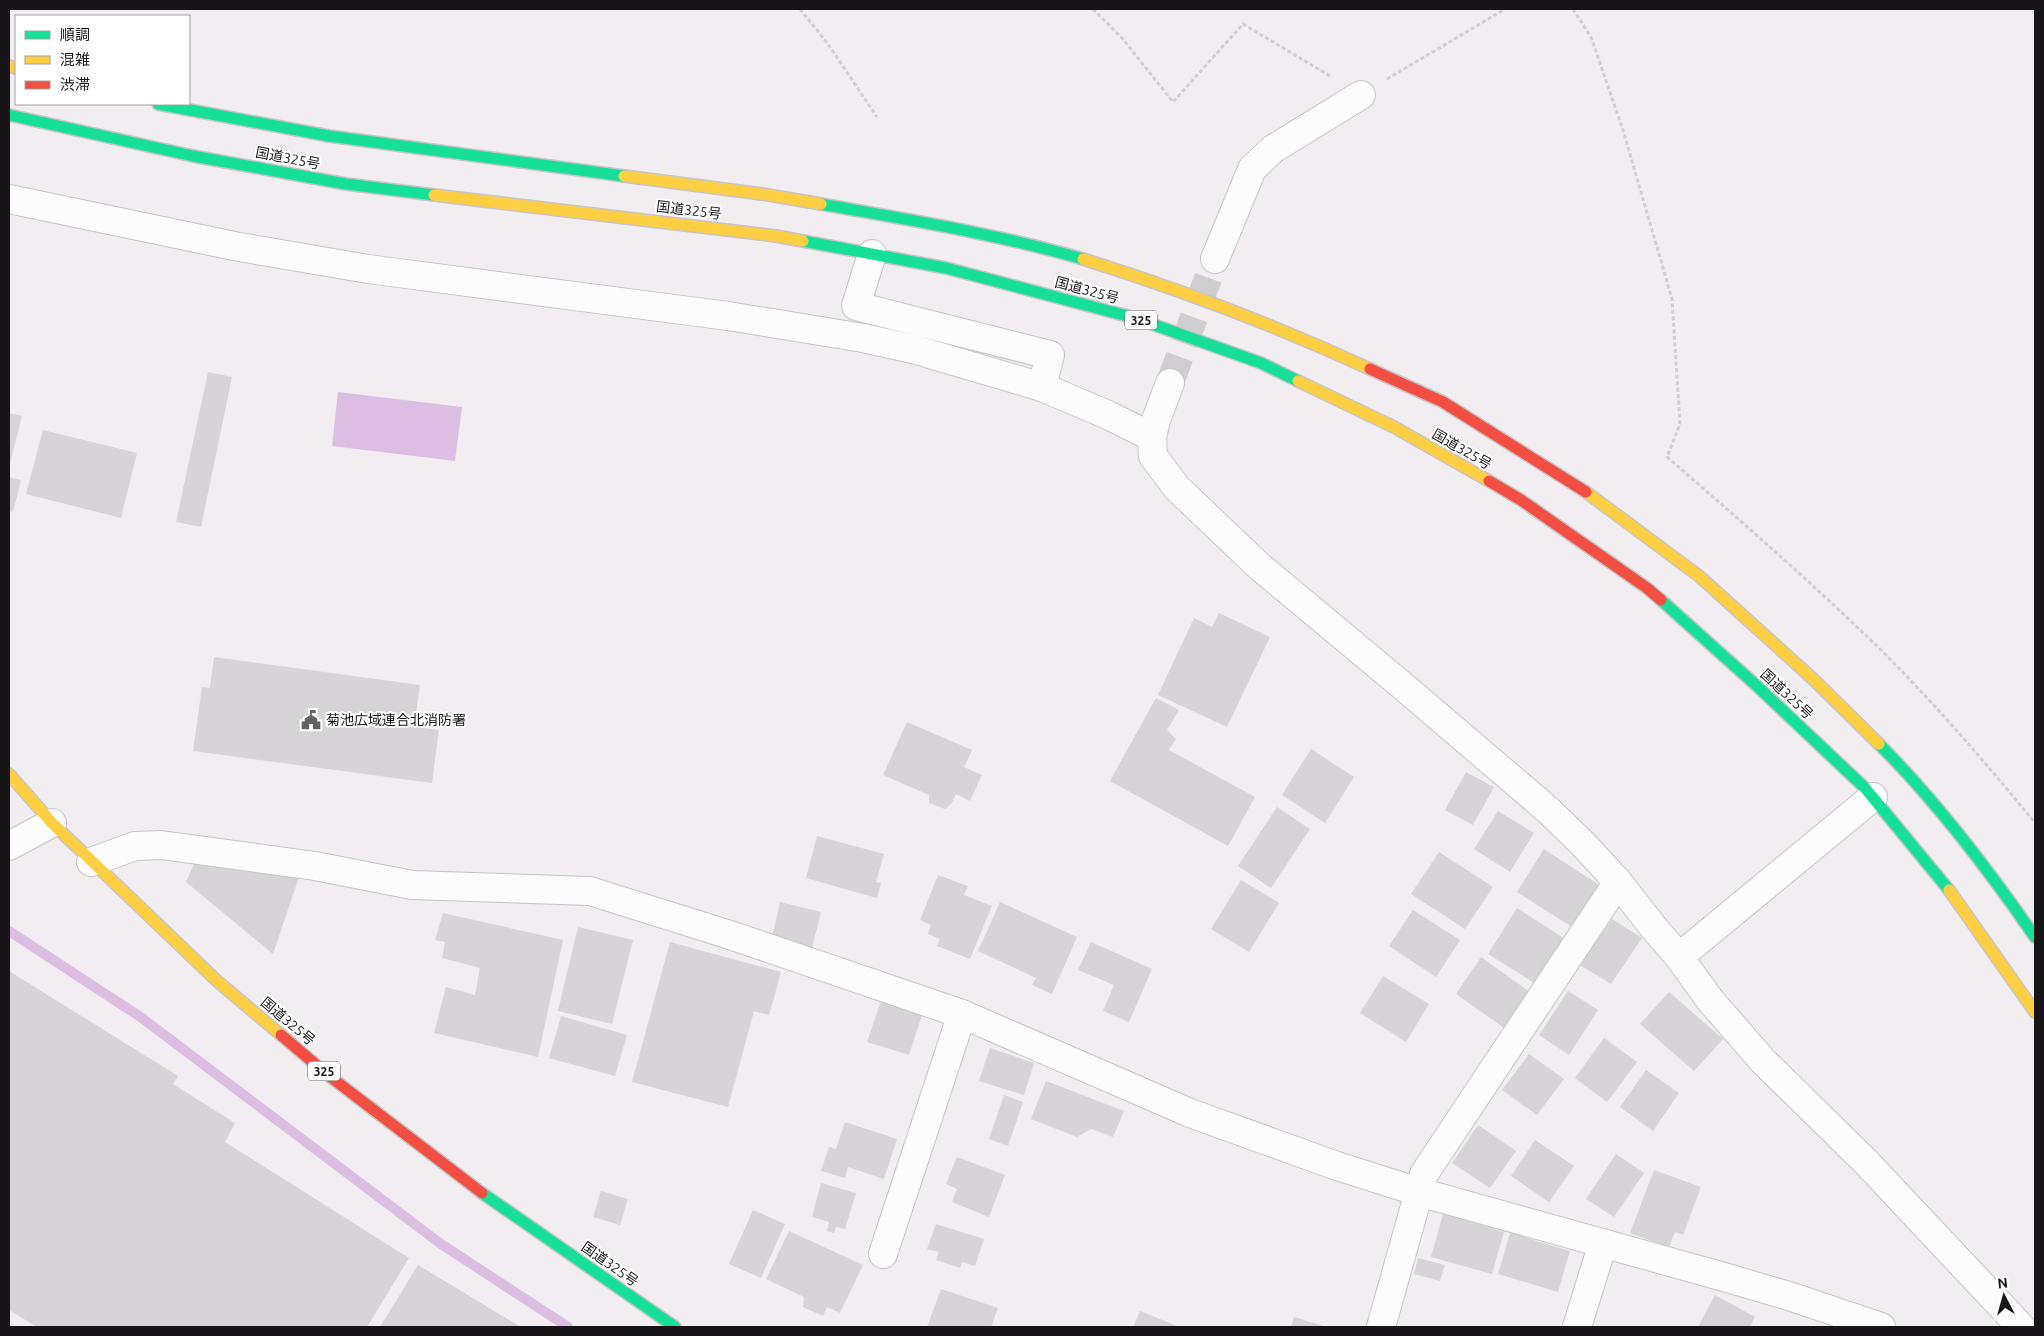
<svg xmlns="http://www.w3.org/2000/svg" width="2044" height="1336" font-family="Ubuntu,'Noto Sans JP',sans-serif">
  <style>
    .water { fill: #ddbee3 }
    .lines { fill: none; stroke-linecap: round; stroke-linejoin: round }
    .stream { stroke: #ddbee3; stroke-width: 10 }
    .building { fill: #d6d4d6 }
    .street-tunnel { stroke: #d0cdd0; stroke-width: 28; stroke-dasharray: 28 14; stroke-linecap: butt }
    .street-casing { stroke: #c7c4c7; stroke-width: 30 }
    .fast-casing { stroke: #c7c4c7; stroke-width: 14 }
    .slow-casing { stroke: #c7c4c7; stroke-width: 14 }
    .jam-casing { stroke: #c7c4c7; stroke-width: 14 }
    .path { stroke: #d1d0d1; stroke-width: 3; stroke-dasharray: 4 2.5; stroke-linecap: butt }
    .street { stroke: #fdfcfd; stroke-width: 28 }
    .fast { stroke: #16e098; stroke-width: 11 }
    .slow { stroke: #ffcf43; stroke-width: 11 }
    .jam { stroke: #f24e42; stroke-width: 11 }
    .labels { text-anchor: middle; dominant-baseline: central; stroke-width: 4; stroke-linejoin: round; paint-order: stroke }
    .shield { fill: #fff; stroke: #5d5b5d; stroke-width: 1 }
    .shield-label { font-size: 12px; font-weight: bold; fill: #171518 }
    .street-label { font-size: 14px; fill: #171518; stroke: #fff }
    .poi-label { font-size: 14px; fill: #171518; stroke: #fff; text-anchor: start }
  </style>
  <rect width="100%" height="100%" fill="#f1edf1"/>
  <polygon class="water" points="338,392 462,407 455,461 332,446"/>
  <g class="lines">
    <polyline class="stream" points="9,931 142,1018 441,1244 568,1327"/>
  </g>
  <g class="building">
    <polygon points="208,372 232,377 201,527 176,522"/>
    <polygon points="9,413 22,416 9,467"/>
    <polygon points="43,430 137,453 121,518 26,494"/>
    <polygon points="9,477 21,480 13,512 9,511"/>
    <polygon points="1219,613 1270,637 1227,727 1158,695 1194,618 1212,627"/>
    <polygon points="214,657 420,685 414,727 439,730 432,783 193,751 202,687 210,688"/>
    <polygon points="1156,698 1179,710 1167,730 1176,739 1169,750 1255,797 1228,846 1110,781"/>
    <polygon points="907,722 972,750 964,767 982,775 970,801 956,794 951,804 945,809 929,803 929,795 883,775"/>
    <polygon points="1311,749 1354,777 1325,823 1282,795"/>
    <polygon points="1466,772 1494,787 1473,825 1445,810"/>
    <polygon points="1277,807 1310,829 1271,888 1238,866"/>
    <polygon points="1498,811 1534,833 1510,872 1474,849"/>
    <polygon points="817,836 884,854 876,882 881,883 877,898 806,878"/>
    <polygon points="1544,849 1599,885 1572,927 1517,892"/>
    <polygon points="1439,852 1493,887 1465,929 1411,894"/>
    <polygon points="194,864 299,877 273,954 186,882"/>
    <polygon points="938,875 968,886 964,895 992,906 970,959 937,946 940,939 928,934 931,925 920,920"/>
    <polygon points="1241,880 1279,903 1249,952 1211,929"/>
    <polygon points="780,902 821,912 812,948 772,938"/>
    <polygon points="1000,902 1077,937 1052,994 1032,985 1036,978 978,951"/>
    <polygon points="1517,908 1565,939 1536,984 1488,954"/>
    <polygon points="1413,910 1460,940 1436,977 1389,946"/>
    <polygon points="443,913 563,940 538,1057 434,1033 446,987 475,995 480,968 442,958 445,942 435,940"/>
    <polygon points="1612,919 1642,938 1611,984 1580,965"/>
    <polygon points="578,927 633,940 612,1024 558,1011"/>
    <polygon points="670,942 781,972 769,1015 754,1011 728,1107 632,1082"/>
    <polygon points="1091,942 1152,969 1129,1022 1103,1011 1114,985 1078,970"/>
    <polygon points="1481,957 1530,992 1504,1028 1456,994"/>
    <polygon points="9,971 178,1076 173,1084 235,1123 225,1142 409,1258 367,1327 37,1327 9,1310"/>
    <polygon points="1383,976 1429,1004 1406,1042 1360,1013"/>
    <polygon points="1568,991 1598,1010 1569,1055 1539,1035"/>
    <polygon points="1669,992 1723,1039 1694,1071 1640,1024"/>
    <polygon points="881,1001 922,1015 909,1055 867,1042"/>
    <polygon points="561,1016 627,1035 615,1076 549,1058"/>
    <polygon points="1604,1038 1637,1062 1607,1102 1575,1078"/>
    <polygon points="990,1048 1034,1063 1024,1095 979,1081"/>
    <polygon points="1529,1054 1564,1079 1537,1115 1502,1090"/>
    <polygon points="1646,1070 1679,1093 1653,1131 1620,1107"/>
    <polygon points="1046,1081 1124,1111 1113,1137 1091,1129 1077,1137 1031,1119"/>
    <polygon points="1004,1095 1023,1102 1008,1146 989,1139"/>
    <polygon points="845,1122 897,1139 884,1179 848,1167 845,1178 821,1171 829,1147 836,1149"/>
    <polygon points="1478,1125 1516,1151 1490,1188 1452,1163"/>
    <polygon points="1535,1140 1574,1166 1549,1202 1511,1176"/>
    <polygon points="1616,1154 1644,1173 1614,1217 1586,1199"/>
    <polygon points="957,1157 1005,1175 989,1217 952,1202 957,1189 946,1184"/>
    <polygon points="1654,1170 1701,1187 1683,1235 1675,1232 1669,1247 1630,1233"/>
    <polygon points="821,1183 856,1193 845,1229 836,1227 834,1233 827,1231 829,1222 812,1217"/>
    <polygon points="601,1191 628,1199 620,1225 593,1217"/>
    <polygon points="753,1210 785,1224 761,1278 729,1264"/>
    <polygon points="1443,1214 1504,1232 1492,1274 1431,1257"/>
    <polygon points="936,1224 984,1239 975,1266 962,1262 960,1268 936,1260 939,1252 927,1249"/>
    <polygon points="789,1231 863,1265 840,1313 827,1307 823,1316 803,1307 804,1297 766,1279"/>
    <polygon points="1510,1233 1570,1251 1558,1292 1498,1274"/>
    <polygon points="1418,1258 1445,1265 1440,1281 1414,1274"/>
    <polygon points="418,1265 521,1327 380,1327"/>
    <polygon points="941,1289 998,1308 991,1327 927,1327"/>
    <polygon points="1715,1295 1755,1317 1750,1327 1698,1327"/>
    <polygon points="1140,1311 1177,1326 1176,1327 1133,1327"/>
    <polygon points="1294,1317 1327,1327 1291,1327"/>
  </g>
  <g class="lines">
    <polyline class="street-tunnel" points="1170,383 1215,259"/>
    <defs>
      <g id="street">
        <polyline points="9,199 234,246 368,269 728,316 863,338 913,349 1042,387 1108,415 1152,437"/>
        <polyline points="872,254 856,306 1050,355 1042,387"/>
        <polyline points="1215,259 1252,169 1273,149 1361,95"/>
        <polyline points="1170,383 1156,420 1152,437 1153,456 1177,488 1260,567 1404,687 1548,810 1584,845 1618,882 1654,928 1679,957 1710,1000 1763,1061 1866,1162 2021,1327"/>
        <polyline points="9,846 52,823"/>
        <polyline points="91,862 135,846 161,845 315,866 412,885 590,891 730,935 962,1014 1190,1113 1337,1166 1419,1192 1724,1277 1792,1297 1881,1327"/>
        <polyline points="1679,957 1873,797"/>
        <polyline points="883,1254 962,1014"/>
        <polyline points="1381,1327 1424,1174 1618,882"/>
        <polyline points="1577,1327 1603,1243"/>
      </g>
      <g id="fast">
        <polyline points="158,104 329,136 624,176"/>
        <polyline points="9,115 193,156 346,184 434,195"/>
        <path d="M821 204C909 220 998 234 1083 259"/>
        <polyline points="803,241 946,268 1135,318 1261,363 1298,381"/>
        <polyline points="1661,600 1757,686 1865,788 1949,890"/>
        <path d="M1879 744C1938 803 1988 869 2035 937"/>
        <polyline points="482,1193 675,1327"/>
      </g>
      <g id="slow">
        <polyline points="9,66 16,68"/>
        <polyline points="624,176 762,194 821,204"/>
        <polyline points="434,195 776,236 803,241"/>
        <path d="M1083 259C1182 290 1275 325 1370 369"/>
        <polyline points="1298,381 1394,427 1489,481"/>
        <polyline points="1586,492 1699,576 1813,679 1879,744"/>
        <polyline points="9,774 52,823 216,980 281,1035"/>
        <polyline points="1949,890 2035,1012"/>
      </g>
      <g id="jam">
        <polyline points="1370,369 1443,402 1586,492"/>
        <polyline points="1489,481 1521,500 1647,588 1661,600"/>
        <polyline points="281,1035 328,1075 482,1193"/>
      </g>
    </defs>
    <use href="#street" class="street-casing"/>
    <use href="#fast" class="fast-casing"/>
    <use href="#slow" class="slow-casing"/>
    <use href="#jam" class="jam-casing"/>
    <g class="path">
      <polyline points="800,9 828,44 877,117"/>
      <polyline points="1093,9 1122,38 1173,102 1243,24 1330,76"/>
      <path d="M1573 9 1591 37 1623 130 1672 299 1680 424 1667 457C1740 520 1812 583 1881 650 1936 705 1986 763 2035 823"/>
      <polyline points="1387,79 1505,9"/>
    </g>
    <use href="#street" class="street"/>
    <use href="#fast" class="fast"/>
    <use href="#slow" class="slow"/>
    <use href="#jam" class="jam"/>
  </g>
  <defs>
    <symbol id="civic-bare" viewBox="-9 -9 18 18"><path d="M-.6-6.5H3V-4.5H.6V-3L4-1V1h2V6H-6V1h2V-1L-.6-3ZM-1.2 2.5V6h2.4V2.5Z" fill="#636164" stroke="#fff" stroke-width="2.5" paint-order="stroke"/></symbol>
  </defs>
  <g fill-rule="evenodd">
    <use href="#civic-bare" x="297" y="706" width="28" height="28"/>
  </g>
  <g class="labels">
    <g class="shield">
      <rect x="1125" y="310.5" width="32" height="19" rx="4"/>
      <rect x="308" y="1061.5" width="32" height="19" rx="4"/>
    </g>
    <g class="shield-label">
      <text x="1141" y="320">325</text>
      <text x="324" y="1071">325</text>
    </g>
    <g class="street-label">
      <text transform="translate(288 158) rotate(11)">国道325号</text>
      <text transform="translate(689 210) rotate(7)">国道325号</text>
      <text transform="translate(1087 290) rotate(15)">国道325号</text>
      <text transform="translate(1462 449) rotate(30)">国道325号</text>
      <text transform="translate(1787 694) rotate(43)">国道325号</text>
      <text transform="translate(288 1021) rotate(40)">国道325号</text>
      <text transform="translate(610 1264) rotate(35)">国道325号</text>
    </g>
    <g class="poi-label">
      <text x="326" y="720">菊池広域連合北消防署</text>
    </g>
  </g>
  <rect width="2044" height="1336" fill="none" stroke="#171518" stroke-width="20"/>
  <rect x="15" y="15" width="175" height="90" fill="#ffffff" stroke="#a2a1a3"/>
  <rect x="25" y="31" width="25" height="8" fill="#16e098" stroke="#a2a1a3"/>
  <text x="60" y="40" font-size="15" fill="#171518">順調</text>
  <rect x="25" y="56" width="25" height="8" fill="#ffcf43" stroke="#a2a1a3"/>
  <text x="60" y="65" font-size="15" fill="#171518">混雑</text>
  <rect x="25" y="81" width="25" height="8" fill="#f24e42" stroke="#a2a1a3"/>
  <text x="60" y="90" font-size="15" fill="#171518">渋滞</text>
  <g transform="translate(2004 1296) rotate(354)" stroke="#ffffff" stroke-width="4" paint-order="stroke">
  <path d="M0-4L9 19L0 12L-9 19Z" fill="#171518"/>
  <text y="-8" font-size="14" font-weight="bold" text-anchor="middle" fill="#171518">N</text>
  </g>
</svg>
